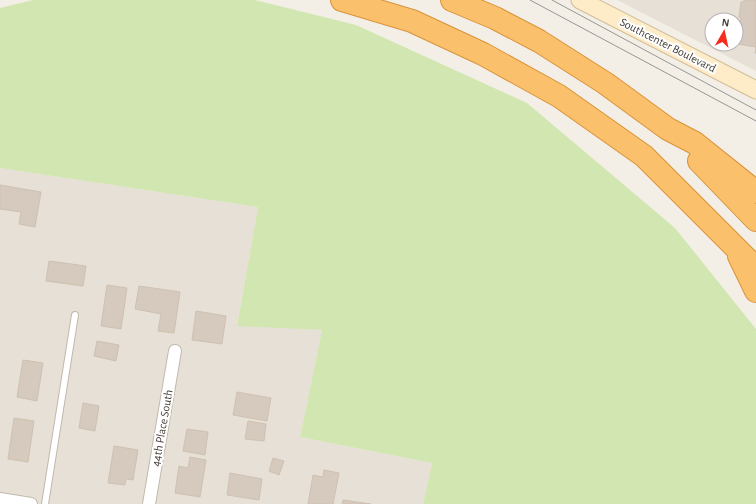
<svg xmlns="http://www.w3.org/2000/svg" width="756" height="504" font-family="'Alegreya Sans',sans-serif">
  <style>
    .residential { fill: #e7e0d6; fill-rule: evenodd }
    .green { fill: #d2e6b1 }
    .building { fill: #d5cabd; stroke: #cfc1b0 }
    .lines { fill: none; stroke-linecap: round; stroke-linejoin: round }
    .lane-casing { stroke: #c1b9ad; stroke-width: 8 }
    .street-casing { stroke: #c1b9ad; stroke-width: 14 }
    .secondary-casing { stroke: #d2be98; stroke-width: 19 }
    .highway-casing { stroke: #d9933b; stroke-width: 24 }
    .lane { stroke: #fff; stroke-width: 6 }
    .street { stroke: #fff; stroke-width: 12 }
    .secondary { stroke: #fdecc7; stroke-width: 17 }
    .highway { stroke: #fac06c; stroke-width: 22 }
    .tram { stroke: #969696; stroke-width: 1 }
    .labels { text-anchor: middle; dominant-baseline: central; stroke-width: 4; stroke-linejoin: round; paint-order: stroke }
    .street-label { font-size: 12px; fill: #463f36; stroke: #fff }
  </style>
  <rect width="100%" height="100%" fill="#f3efe7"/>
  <g class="residential">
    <path d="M617 0H756V71ZM712 20H736V44H712Z"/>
    <polygon points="0,168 258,207 237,325 322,330 300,437 432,463 423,504 0,504"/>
  </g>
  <polygon class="green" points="33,0 255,0 356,25 527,103 675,228 756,329 756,504 423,504 432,463 300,437 322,330 237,326 258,207 0,168 0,8"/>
  <g class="building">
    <polygon points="744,0 756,0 756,53 755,53 756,47 737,44 741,18 739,17 741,2 744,2"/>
    <polygon points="0,185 41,192 35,227 19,224 21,212 0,209"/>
    <polygon points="49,261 86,266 83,286 46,281"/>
    <polygon points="107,285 127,288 121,329 101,326"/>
    <polygon points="139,286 180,292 174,333 158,331 161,314 135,309"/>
    <polygon points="196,311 226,316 222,344 192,340"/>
    <polygon points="97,341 119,345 116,361 94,356"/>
    <polygon points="23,360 43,363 37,401 17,397"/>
    <polygon points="237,392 271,398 267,421 233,415"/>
    <polygon points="83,403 99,406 95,431 79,428"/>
    <polygon points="14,418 34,421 28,462 8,459"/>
    <polygon points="248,421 266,424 264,441 245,439"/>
    <polygon points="187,429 208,432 205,455 183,451"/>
    <polygon points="114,446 138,450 133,480 126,479 125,485 108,483"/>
    <polygon points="190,457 206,460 200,497 175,493 179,466 188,468"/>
    <polygon points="273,458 284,461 279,475 269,471"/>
    <polygon points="324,470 339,473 333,504 308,504 313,475 323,477"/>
    <polygon points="230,473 262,479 259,500 227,495"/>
    <polygon points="343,500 371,504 342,504"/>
  </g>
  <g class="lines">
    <defs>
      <polyline id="lane" points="45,504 75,315"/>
      <g id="street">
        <polyline points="0,499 31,504"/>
        <polyline points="149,504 175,351"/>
      </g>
      <polyline id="secondary" points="580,0 756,90"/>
      <g id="highway">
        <polyline points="342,0 412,21 483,54 559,96 644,156 756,268"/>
        <polyline points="452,0 495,18 539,41 605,83 668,129 695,143 756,192"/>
        <polyline points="699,161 756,220"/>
        <polyline points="739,256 756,291"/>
      </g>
    </defs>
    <use href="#lane" class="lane-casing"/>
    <use href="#street" class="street-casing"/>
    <use href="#secondary" class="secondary-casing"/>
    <use href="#highway" class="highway-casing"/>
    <use href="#lane" class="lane"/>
    <use href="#street" class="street"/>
    <use href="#secondary" class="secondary"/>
    <use href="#highway" class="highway"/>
    <g class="tram">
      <polyline points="530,0 756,121"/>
      <polyline points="552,0 756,110"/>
    </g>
  </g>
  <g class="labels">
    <g class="street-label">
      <text transform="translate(668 45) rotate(27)">Southcenter Boulevard</text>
      <text transform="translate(162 428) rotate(-80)">44th Place South</text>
    </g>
  </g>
  <g transform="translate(724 32) rotate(9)"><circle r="19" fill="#ffffff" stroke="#b5b2af"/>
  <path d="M0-3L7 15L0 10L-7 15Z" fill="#f42d1d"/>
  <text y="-6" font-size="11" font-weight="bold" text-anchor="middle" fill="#463f36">N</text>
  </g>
</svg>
